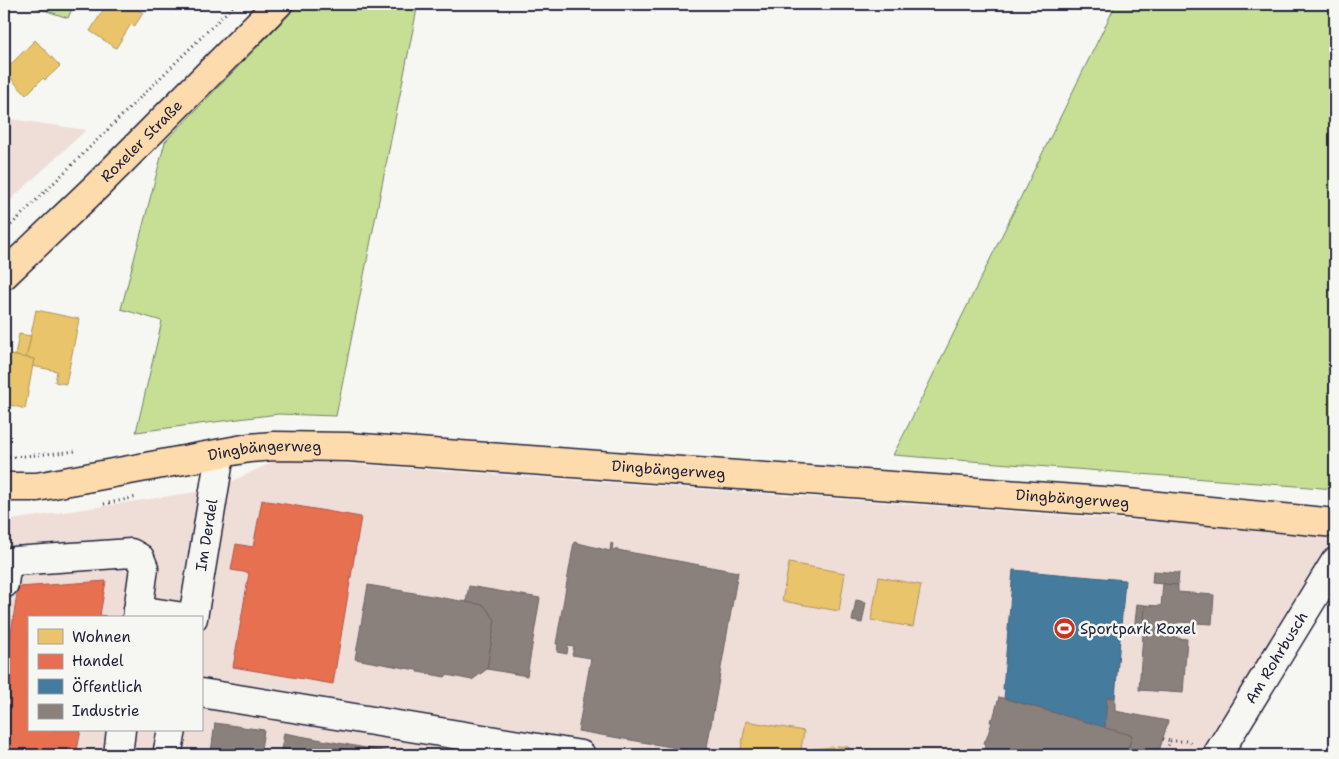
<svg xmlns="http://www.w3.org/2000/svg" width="1339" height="759" font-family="'Shantell Sans',sans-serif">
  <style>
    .built { fill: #efddd8; fill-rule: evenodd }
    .green { fill: #c6df95; stroke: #748068 }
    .homes { fill: #e9c46a; stroke: #ad935c }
    .shops { fill: #e76f51; stroke: #ac584a }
    .public { fill: #457b9d; stroke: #3a6080 }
    .industry { fill: #8a817c; stroke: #6b6468 }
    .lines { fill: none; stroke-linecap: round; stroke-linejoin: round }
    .minor-casing { stroke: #22223b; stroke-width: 31 }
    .major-casing { stroke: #22223b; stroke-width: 31 }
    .path { stroke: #22223b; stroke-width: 3; stroke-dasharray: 1 4; stroke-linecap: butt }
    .minor { stroke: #f6f6f2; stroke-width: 28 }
    .major { stroke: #fedbac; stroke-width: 28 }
    .labels { text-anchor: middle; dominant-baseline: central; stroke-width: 5; stroke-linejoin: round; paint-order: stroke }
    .street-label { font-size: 15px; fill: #22223b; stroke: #f6f6f2 }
    .poi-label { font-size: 15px; fill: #22223b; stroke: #f6f6f2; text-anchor: start }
  </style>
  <rect width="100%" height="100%" fill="#f6f6f2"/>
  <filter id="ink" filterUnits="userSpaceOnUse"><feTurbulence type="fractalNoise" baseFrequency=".02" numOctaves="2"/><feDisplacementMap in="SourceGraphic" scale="10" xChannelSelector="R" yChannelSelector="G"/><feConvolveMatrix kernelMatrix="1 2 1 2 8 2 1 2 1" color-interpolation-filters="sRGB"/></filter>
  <g filter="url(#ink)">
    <g class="built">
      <polygon points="4,118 86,130 4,206"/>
      <path d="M279 459 1335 535V539L1218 729 1207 755H4V519L11 520 216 489ZM29 618H201V730H29Z"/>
    </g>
    <g class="green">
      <polygon points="26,4 74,4 68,18"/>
      <polygon points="299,4 418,4 336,416 278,414 136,432 162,321 121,309 165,142"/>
      <polygon points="1116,4 1335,4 1335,489 893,455 903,436"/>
    </g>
    <g class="homes">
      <polygon points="107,4 129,4 143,13 134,27 131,24 116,48 90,31"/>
      <polygon points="35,40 60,66 45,80 43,78 26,95 4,71"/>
      <polygon points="36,310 79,319 66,384 55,382 57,371 32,366 34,359 26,358"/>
      <polygon points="19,334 31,336 26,358 15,356"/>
      <polygon points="4,354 34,359 25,409 4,403"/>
      <polygon points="789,563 845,573 839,611 782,601"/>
      <polygon points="879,577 921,585 913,627 871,620"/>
      <polygon points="746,721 804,731 800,755 740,755"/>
      <polygon points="837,746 848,747 859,755 814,755 813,749 833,747 834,751 838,750"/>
    </g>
    <g class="shops">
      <polygon points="262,500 361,517 333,684 233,667 249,573 231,570 236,544 253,547"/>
      <polygon points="106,581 100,615 106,616 105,618 29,618 29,730 81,730 76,755 4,755 4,652 6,639 10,640 18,587"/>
    </g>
    <polygon class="public" points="1013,570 1125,580 1115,698 1107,697 1105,728 1004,698 1005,689 1003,689"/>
    <g class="industry">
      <polygon points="574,542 610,551 611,543 613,544 612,549 738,572 706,753 578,731 591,658 572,655 574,647 568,646 567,654 557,652 558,644 556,644"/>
      <polygon points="1153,571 1179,573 1178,585 1152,583"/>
      <polygon points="1163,584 1178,585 1178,592 1214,595 1212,624 1178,622 1177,638 1187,639 1183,693 1139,690 1145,605 1161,606"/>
      <polygon points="368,585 484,605 495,620 487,669 472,680 447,675 445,677 418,672 416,670 355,659"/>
      <polygon points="469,586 540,598 527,676 487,669 495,620 484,605 466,602"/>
      <polygon points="856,600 866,602 862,623 852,621"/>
      <polygon points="1137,604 1145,605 1143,632 1134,632"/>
      <polygon points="999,697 1132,735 1126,755 982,755 986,744 984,743 985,740 986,740 992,722 990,722 991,718 993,719"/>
      <polygon points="1107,697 1115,698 1115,711 1168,721 1158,755 1134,755 1136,749 1129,747 1132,735 1105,728"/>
      <polygon points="215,723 264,730 260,755 222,755 211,752"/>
      <polygon points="284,733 404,755 280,755"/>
    </g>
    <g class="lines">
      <defs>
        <g id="minor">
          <polyline points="4,584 6,569 14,561 131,553 140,558 144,568 137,618"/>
          <polyline points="138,610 190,618"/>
          <path id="s1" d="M193 618 220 454"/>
          <polyline points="201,693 581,755"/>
          <polyline points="118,755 121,730"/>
          <polyline points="167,755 172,730"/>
          <path id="s2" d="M1217 755 1335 562"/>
        </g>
        <g id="major">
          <path id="s3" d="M4 275 97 186 278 4"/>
          <path id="s4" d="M4 487H37L249 448 274 446 348 447 1117 502 1335 523"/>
        </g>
      </defs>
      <use href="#minor" class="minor-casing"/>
      <use href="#major" class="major-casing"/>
      <g class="path">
        <polyline points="4,232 235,4"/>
        <polyline points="4,458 77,451"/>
        <polyline points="104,504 137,497"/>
        <polyline points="1163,739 1170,741"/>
        <polyline points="1165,755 1170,741 1187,741 1194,744"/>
      </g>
      <use href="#minor" class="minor"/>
      <use href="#major" class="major"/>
    </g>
  </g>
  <defs>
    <symbol id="stadium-disc" viewBox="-11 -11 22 22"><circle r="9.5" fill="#c8321e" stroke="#f6f6f2"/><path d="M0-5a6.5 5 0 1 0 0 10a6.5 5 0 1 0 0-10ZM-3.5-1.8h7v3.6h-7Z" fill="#fff"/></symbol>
  </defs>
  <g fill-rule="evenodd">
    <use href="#stadium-disc" x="1052" y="616" width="25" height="25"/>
  </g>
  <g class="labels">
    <g class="street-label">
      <text stroke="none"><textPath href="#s3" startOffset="192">Roxeler Straße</textPath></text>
      <text stroke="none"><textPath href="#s4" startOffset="264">Dingbängerweg</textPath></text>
      <text stroke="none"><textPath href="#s4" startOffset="669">Dingbängerweg</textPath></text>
      <text stroke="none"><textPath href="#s4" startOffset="1074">Dingbängerweg</textPath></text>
      <text stroke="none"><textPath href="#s1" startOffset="84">Im Derdel</textPath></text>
      <text stroke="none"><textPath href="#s2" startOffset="114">Am Rohrbusch</textPath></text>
    </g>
    <g class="poi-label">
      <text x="1080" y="629">Sportpark Roxel</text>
    </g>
  </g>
  <rect width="1339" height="759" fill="none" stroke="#f6f6f2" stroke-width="20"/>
  <rect x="10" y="10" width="1319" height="739" fill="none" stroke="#22223b" stroke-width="2" filter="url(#ink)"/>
  <rect x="28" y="616" width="175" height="115" fill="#f6f6f2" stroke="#a1a1a9"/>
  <rect x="38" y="629" width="25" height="15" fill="#e9c46a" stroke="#a1a1a9"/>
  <text x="72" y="642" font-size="15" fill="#22223b">Wohnen</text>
  <rect x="38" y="654" width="25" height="15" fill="#e76f51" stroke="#a1a1a9"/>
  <text x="72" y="666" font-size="15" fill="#22223b">Handel</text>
  <rect x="38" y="679" width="25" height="15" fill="#457b9d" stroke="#a1a1a9"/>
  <text x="72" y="692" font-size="15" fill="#22223b">Öffentlich</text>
  <rect x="38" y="704" width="25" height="15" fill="#8a817c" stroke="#a1a1a9"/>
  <text x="72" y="716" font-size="15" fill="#22223b">Industrie</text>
</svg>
